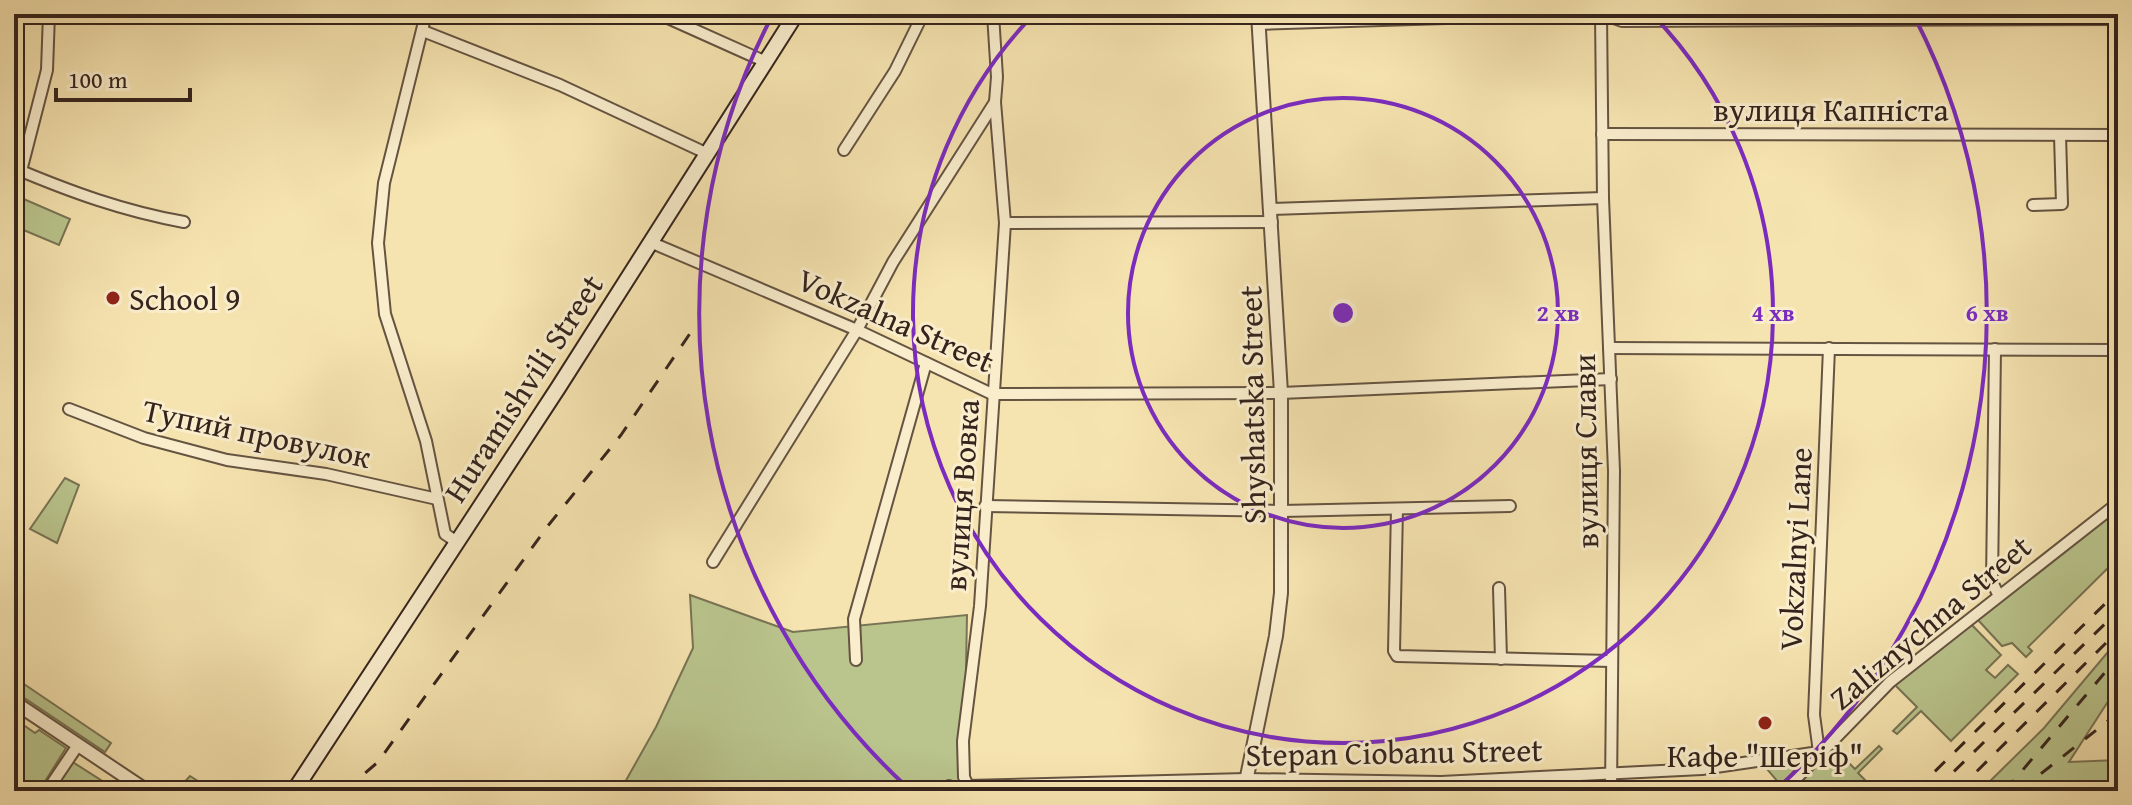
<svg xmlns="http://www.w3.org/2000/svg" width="2132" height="805" font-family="'Gentium Book Plus',serif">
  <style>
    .green { fill: #bac58d; stroke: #787455; stroke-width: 2 }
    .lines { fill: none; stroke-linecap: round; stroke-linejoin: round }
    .minor-casing { stroke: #655442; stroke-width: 14 }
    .tertiary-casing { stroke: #655442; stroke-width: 16 }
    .secondary-casing { stroke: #35241d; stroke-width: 18 }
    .minor { stroke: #f9edcc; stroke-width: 10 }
    .tertiary { stroke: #f9edcc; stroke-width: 12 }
    .secondary { stroke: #f9edcc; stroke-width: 14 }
    .rail { stroke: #35241d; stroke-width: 3; stroke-dasharray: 14 14; stroke-linecap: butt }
    .ring { fill: none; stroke: #7b2cbf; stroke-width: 4 }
    .poi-dot { fill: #8f2418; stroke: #f9edcc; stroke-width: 3 }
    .labels { text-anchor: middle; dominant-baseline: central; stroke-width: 6; stroke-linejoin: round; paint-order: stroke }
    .street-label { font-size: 32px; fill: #35241d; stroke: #f9edcc }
    .poi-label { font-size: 32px; fill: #35241d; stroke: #f9edcc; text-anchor: start }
    .centre { fill: #7b2cbf; stroke: #f9edcc; stroke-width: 4 }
    .ring-label { font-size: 24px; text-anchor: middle; font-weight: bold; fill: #7b2cbf; stroke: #f9edcc; stroke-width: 6; stroke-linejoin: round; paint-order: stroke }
  </style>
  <rect width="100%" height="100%" fill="#f6e4b0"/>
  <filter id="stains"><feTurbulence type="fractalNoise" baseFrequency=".0025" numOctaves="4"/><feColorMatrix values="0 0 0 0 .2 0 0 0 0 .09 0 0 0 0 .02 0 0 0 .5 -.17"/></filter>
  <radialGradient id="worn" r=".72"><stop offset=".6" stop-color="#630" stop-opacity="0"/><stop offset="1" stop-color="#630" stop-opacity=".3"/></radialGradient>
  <g class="green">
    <polygon points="19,197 70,219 59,245 14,226 14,208"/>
    <polygon points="65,478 79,485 57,543 30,529"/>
    <polygon points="2118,510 2118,558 2028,647 2032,651 2026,657 2012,643 2002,646 1979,621 1979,615"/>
    <polygon points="690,595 793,632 967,615 964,777 948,791 620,791 656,727 693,648"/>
    <polygon points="1970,623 2001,655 1986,670 1995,678 2008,665 2018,674 1951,741 1921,711 1897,734 1893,731 1917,707 1895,685"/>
    <polygon points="2118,640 2118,686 2069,762 2118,760 2118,791 1980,791 2044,728"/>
    <polygon points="18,680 111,743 105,752 14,691"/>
    <polygon points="22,724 35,733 39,730 66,748 39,791 27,791 14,783 14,736"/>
    <polygon points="1879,746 1882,749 1858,773 1876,791 1792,791 1833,747 1855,769"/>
    <polygon points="71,761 118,791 54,791 53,785"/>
    <polygon points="1791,763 1795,770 1785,781 1778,782 1766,768"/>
    <polygon points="190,776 214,791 176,791"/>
  </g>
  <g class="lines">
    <defs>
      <g id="minor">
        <polyline points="426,14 384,183 378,243 385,314 426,441 445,534 457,542"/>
        <polyline points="659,14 766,62"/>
        <polyline points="993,14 997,77 995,102 1005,223 980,606 963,741 964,777 968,786 1246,779 1441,782 1702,769 1819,752 1814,715 1829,348"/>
        <polyline points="1601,14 1603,198 1614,471 1611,791"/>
        <polyline points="1603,14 1622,21 2118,19"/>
        <polyline points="1258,24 1574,14"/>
        <polyline points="423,31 560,85 708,154"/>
        <polyline points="1602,134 2118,135"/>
        <polyline points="844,150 895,71 923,14"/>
        <path d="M14 168C71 192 123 211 184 222"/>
        <polyline points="21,171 47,70 49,14"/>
        <polyline points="2033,205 2062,204 2060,135"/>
        <polyline points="1272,209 1603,198"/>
        <polyline points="1005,223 1272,222"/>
        <polyline points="650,242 857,330 992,394 1281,393 1611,379"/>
        <polyline points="1609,348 2118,350"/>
        <polyline points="1995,349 1992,582 1998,594"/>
        <polyline points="69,409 144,438 227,460 326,474 437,499"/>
        <polyline points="985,506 1282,511 1510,506"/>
        <polyline points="1397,509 1394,651 1397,656 1611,661"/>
        <polyline points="713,562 857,330 893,262 995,102"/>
        <polyline points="1499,588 1501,659"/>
        <polyline points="856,660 854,619 926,363"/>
        <polyline points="47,791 78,745"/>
        <polyline points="947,791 949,786"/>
        <polyline points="1784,791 1890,682 2118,503"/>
      </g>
      <g id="tertiary">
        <polyline points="14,702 147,791"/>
        <polyline points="1244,791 1276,636 1281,593 1281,393 1258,14"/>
      </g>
      <polyline id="secondary" points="294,791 558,388 796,14"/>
    </defs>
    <use href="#minor" class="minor-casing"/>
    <use href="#tertiary" class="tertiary-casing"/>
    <use href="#secondary" class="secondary-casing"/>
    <use href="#minor" class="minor"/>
    <use href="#tertiary" class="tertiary"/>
    <use href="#secondary" class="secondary"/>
    <g class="rail">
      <polyline points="344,791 378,762 547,527 621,435 691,332"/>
      <polyline points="1915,791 2118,591"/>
      <polyline points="1934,791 2118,611"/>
      <polyline points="1957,791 2118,631"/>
      <polyline points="2005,791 2118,657"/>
      <polyline points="2019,791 2118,713"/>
    </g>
  </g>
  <g class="ring">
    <circle cx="1343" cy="313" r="215"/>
    <path d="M1652 14A430 430 0 1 1 1034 14"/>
    <path d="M908 788A644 644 0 0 1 772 16M1914 16A644 644 0 0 1 1778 788"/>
  </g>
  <g class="poi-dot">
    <circle cx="113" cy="298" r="8"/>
    <circle cx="1765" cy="723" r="8"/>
  </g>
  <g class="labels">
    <g class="street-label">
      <text x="1831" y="109">вулиця Капніста</text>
      <text transform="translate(896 320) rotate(24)">Vokzalna Street</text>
      <text transform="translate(523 388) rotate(-57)">Huramishvili Street</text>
      <text transform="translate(1252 405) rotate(-91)">Shyshatska Street</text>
      <text transform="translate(257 433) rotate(12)">Тупий провулок</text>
      <text transform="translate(1585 451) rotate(-91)">вулиця Слави</text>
      <text transform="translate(961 495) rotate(-86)">вулиця Вовка</text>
      <text transform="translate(1795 549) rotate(-87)">Vokzalnyi Lane</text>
      <text transform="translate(1930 622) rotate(-40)">Zaliznychna Street</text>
      <text transform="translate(1394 752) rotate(-1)">Stepan Ciobanu Street</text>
    </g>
    <g class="poi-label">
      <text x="129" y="298">School 9</text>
      <text x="1765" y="755" text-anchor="middle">Кафе "Шеріф"</text>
    </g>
  </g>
  <circle cx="1343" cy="313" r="12" class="centre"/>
  <g class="ring-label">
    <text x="1558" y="321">2 хв</text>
    <text x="1773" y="321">4 хв</text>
    <text x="1987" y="321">6 хв</text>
  </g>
  <rect width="2132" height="805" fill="none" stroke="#f6e4b0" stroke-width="48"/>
  <rect x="16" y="16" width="2100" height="773" fill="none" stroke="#35241d" stroke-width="4"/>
  <rect x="24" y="24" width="2084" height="757" fill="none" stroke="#35241d" stroke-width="2"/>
  <path d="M56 88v12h134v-12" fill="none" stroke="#35241d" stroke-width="4"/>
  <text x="68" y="88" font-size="24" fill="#35241d" stroke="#f9edcc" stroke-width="6" paint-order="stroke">100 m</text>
  <rect width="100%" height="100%" filter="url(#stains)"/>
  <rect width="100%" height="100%" fill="url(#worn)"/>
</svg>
